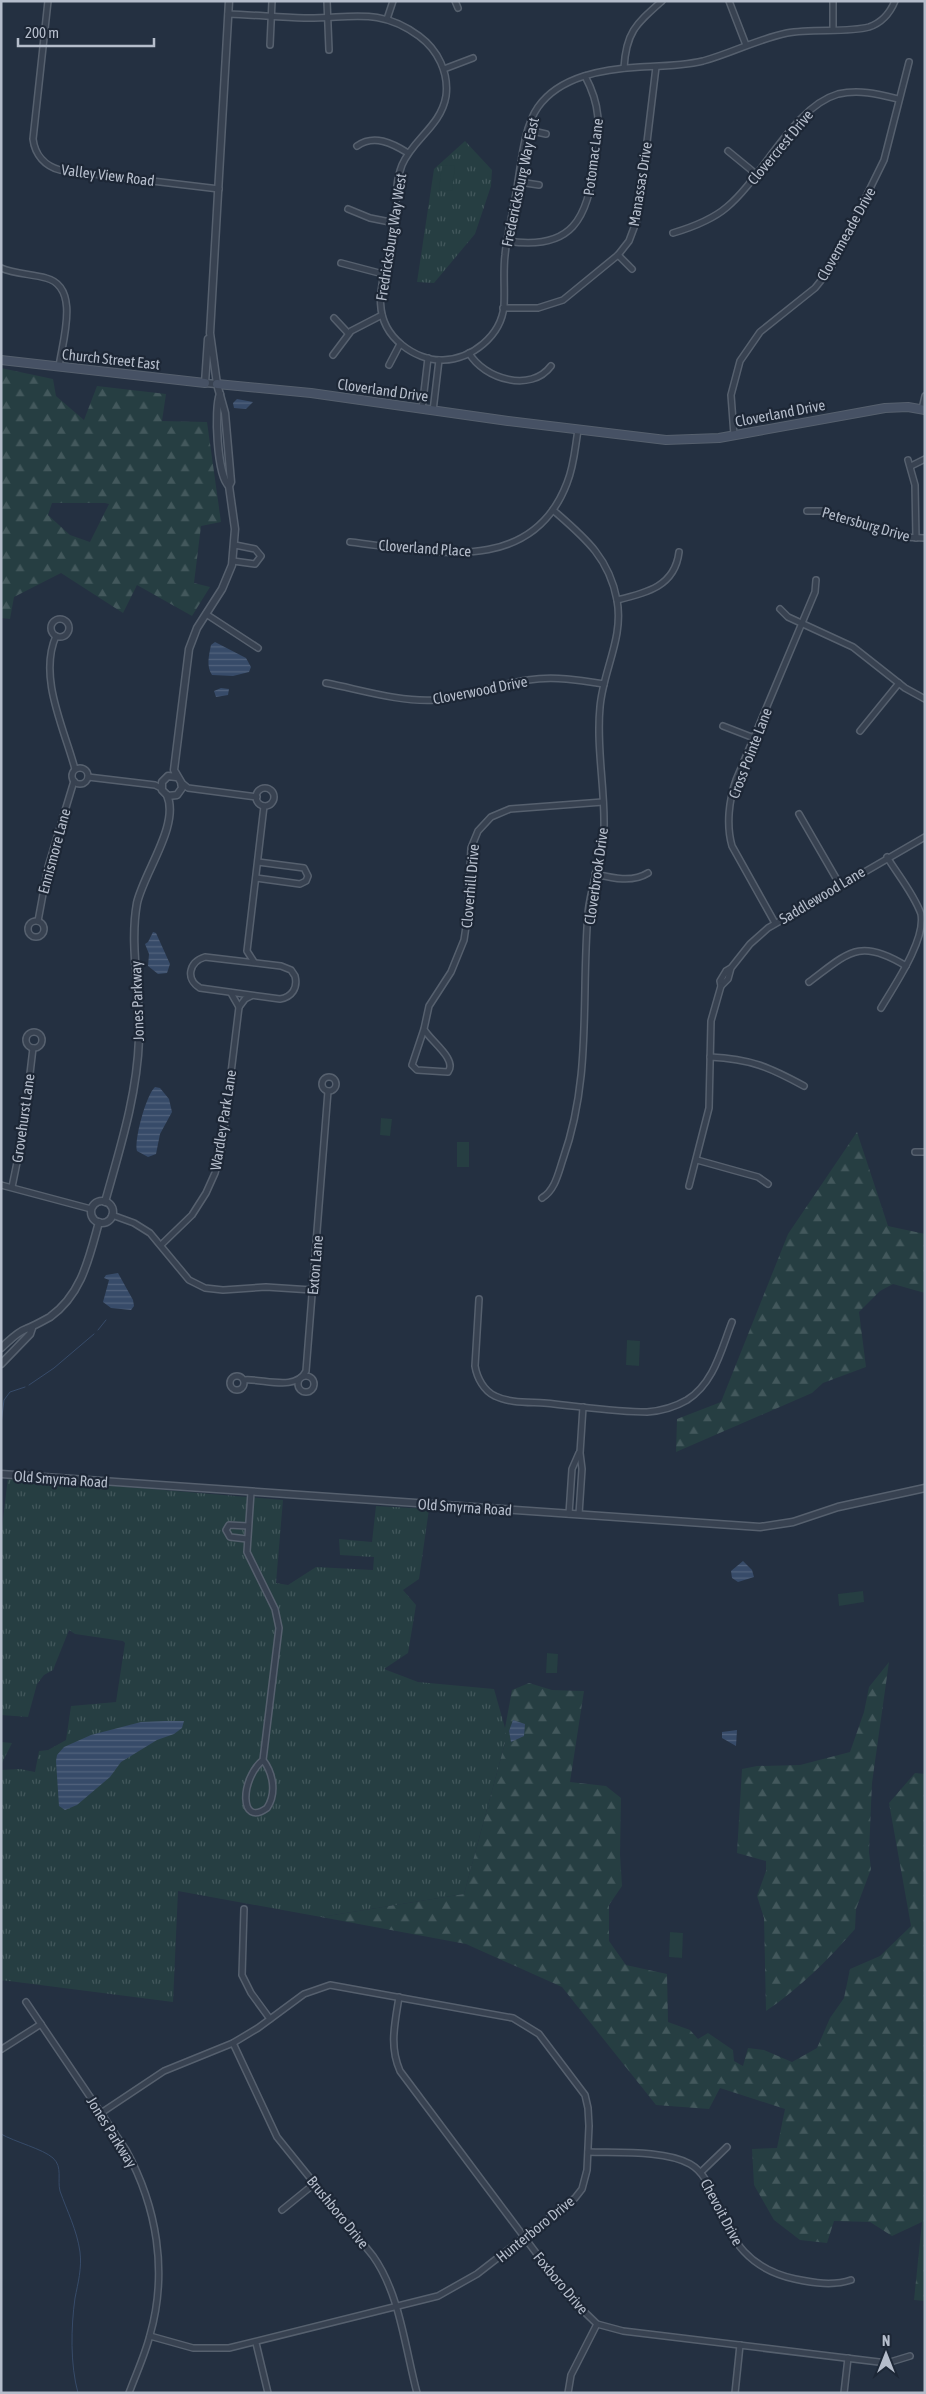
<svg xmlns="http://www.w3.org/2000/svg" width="926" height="2394" font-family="'Asap Condensed',sans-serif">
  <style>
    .grass { fill: url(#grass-tufts) }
    .forest { fill: url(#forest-firs); fill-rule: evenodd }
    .garden { fill: #263e42 }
    .water { fill: url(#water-rules) }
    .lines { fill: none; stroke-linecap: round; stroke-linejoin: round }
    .stream { stroke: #374b69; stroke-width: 1 }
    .minor-casing { stroke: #56606e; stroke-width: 8 }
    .tertiary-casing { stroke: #56606e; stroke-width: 9 }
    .secondary-casing { stroke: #56606e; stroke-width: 10 }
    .minor { stroke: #384251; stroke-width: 5 }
    .tertiary { stroke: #384251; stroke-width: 6 }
    .secondary { stroke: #465164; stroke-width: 8 }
    .labels { text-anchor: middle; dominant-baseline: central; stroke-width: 4.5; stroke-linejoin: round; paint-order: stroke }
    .street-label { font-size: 15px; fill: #b5bdcb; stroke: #1d2736 }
  </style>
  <defs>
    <pattern id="grass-tufts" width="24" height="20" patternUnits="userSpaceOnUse" patternTransform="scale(1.25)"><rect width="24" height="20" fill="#263e42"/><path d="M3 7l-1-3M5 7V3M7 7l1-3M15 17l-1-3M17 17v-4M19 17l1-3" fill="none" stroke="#43585c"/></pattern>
    <pattern id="forest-firs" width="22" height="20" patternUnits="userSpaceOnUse" patternTransform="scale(1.25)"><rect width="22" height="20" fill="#263e42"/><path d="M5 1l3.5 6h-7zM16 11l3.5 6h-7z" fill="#43585c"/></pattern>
    <pattern id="water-rules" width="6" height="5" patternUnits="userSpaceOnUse" patternTransform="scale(1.25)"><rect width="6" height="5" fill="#374b69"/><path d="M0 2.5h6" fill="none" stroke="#52637d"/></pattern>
  </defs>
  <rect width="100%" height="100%" fill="#243041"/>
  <g class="grass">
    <polygon points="465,141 492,170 491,186 475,234 434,283 417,282 434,169"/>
    <polygon points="8,1477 283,1500 276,1583 288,1585 316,1567 373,1570 374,1557 340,1555 339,1539 372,1542 376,1506 429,1509 419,1579 403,1590 416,1605 408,1653 384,1669 418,1682 494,1689 505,1728 505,1743 464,1894 321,1917 178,1891 173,2002 1,1980 1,1770 20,1769 35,1772 39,1751 48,1750 66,1740 71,1706 116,1702 125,1643 123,1641 75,1634 69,1630 53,1670 44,1675 37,1684 28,1717 1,1715 1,1536"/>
    <polygon points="1,1742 12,1743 1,1765"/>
  </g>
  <g class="forest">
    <path d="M1 368 53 379 56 396 84 420 97 386 166 394 162 421 207 422 221 522 201 526 194 583 210 587 192 616 137 585 123 613 61 573 14 597 10 619 1 618ZM52 503H105L109 504 90 542 70 535 48 515Z"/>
    <polygon points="857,1132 888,1226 925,1234 925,1293 893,1284 880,1291 859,1312 866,1367 823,1383 812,1393 676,1452 677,1419 721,1402 788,1234"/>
    <path d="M889 1662 872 1783 869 1852 871 1869 856 1909 855 1929C828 1960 800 1988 766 2011L764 1918 757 1896 766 1871V1861L737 1853 742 1769 757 1766 800 1765 850 1752 864 1712 869 1687Z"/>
    <polygon points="529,1683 552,1690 584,1691 570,1782 606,1786 621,1798 620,1854 622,1886 609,1905 609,1941 626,1965 667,1974 668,2022 690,2030 698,2039 708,2033 733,2050 734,2061 743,2066 748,2048 764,2050 792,2062 817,2048 830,2018 844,1998 850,1969 880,1956 911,1926 889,1803 915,1773 925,1774 925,2301 914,2300 922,2222 892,2236 870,2222 834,2221 827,2243 800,2240 774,2220 754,2185 752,2149 777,2148 785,2109 720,2088 709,2109 656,2105 562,1987 466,1944 321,1917 464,1894 505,1743 505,1728 512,1690"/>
  </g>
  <g class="garden">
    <polygon points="442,165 455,166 452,191 439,190"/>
    <polygon points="381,1118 392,1119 390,1136 380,1135"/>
    <rect x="457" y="1142" width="12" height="25"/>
    <polygon points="627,1340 640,1341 639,1366 626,1365"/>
    <polygon points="863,1591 864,1602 839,1606 838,1594"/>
    <polygon points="547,1653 558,1654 557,1673 546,1673"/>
    <polygon points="670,1932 683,1933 682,1958 669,1957"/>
  </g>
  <g class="water">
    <polygon points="237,399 253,402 246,409 234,408 233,403"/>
    <path d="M215 642 246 658 251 667 249 672 233 676 212 675C206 666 209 655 211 645Z"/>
    <polygon points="221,688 229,689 228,695 216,697 214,691"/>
    <polygon points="153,932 156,933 170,964 167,973 158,974 148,966 149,954 145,944 148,942"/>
    <path d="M155 1087 160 1088 169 1099 172 1112 160 1134 156 1154 148 1157 137 1151C134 1140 146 1095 155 1087Z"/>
    <polygon points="118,1273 133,1300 134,1306 131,1310 111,1308 103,1302 109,1280 104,1278 106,1275"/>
    <polygon points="743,1561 752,1570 754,1577 738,1582 732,1578 731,1571"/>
    <polygon points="513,1720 525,1724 524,1736 511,1742 509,1731"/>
    <polygon points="165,1721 184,1721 182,1728 174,1734 157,1740 121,1762 110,1777 77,1805 65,1810 59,1806 56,1761 57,1755 64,1747 91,1735 141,1722"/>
    <polygon points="737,1730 736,1746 722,1738 722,1732"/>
  </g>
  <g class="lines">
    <g class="stream">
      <polyline points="98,1330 106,1320"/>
      <polyline points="29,1385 54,1368 94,1334"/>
      <polyline points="1,1424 4,1400 10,1392 25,1387"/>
      <polyline points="1,1508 1,1511"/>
      <path d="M1 2134C15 2142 43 2149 53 2158 63 2167 57 2180 60 2191 67 2211 77 2230 80 2252 82 2268 78 2283 75 2298 71 2327 70 2364 78 2393"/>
    </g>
    <defs>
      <g id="minor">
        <path d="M48 1 33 139C35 155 45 166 60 170L219 189"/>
        <polyline points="327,1 329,50"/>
        <polyline points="455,1 458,8"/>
        <polyline points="729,1 746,45"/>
        <path d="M228 14C253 15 279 17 304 18 349 19 379 6 419 36 438 50 449 73 446 96 441 126 413 139 402 165 394 185 397 206 395 227 389 268 362 313 402 345 413 354 429 361 443 360 472 359 501 336 504 306 505 289 503 272 505 255 507 234 513 213 516 193 521 168 523 128 538 107 560 76 604 69 640 67 661 66 682 66 703 61 732 53 758 39 787 33 812 28 847 33 869 27 881 23 890 13 895 1"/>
        <polyline points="387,19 393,1"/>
        <polyline points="833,29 833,1"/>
        <polyline points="270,45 272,1"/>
        <path d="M624 68C626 32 636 24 662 1"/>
        <polyline points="444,69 473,58"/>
        <polyline points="528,130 546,134"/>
        <path d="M357 146C374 134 392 143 408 153"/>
        <polyline points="728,151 756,174"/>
        <polyline points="519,182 539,185"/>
        <polyline points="348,209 370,218 395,223"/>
        <path d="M673 233C693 227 712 220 727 207 763 177 793 107 838 94 859 89 878 94 898 99"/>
        <path d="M507 241C573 251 587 219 595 161 599 126 602 108 585 76"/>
        <polyline points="618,255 632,269"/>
        <polyline points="341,263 383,274"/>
        <path d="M1 268C15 274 32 274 46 278 81 287 62 342 59 367"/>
        <polyline points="503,308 538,308 563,300 618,255 629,241 638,217 656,67"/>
        <polyline points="334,318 348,333"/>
        <path d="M469 353C484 379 531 393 551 366"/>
        <polyline points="333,355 351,331 382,315"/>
        <polyline points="389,365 400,344"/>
        <polyline points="422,409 428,358"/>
        <polyline points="922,409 925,396"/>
        <polyline points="433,411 439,360"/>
        <polyline points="734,435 731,395 740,361 760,332 815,288 831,268 884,160 909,62"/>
        <polyline points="908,460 915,485 916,538"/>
        <polyline points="911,466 925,459"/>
        <polyline points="807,511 823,511 900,537 925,538"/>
        <path d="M350 542C429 551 531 578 567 483 574 466 575 448 578 430"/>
        <polyline points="233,561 255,564 261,556 255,549 235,545"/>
        <path d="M617 600C647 593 675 586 679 552"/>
        <polyline points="780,609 788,617 853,647 905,688 925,699"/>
        <polyline points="206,614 258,648"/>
        <circle cx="60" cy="628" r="9"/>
        <path d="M56 636C38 677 64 728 75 769"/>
        <path d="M326 683C362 690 399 702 435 700 467 698 497 684 528 680 554 676 579 680 604 684"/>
        <polyline points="723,726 754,738"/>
        <polyline points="860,731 899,683"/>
        <circle cx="80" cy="776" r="8"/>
        <polyline points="88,777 155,785 161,788"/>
        <polyline points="182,783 188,788 257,797"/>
        <circle cx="265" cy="797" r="9"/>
        <polyline points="799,814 840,885"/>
        <path d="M595 874C612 878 632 883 648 873"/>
        <polyline points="256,878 300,884 306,881 308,876 304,868 258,862"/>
        <circle cx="36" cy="929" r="8"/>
        <polyline points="38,921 48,867 74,781"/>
        <path d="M775 923 732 846C726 825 729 800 736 780L815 592 816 580"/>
        <path d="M205 957 281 966 291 970 295 976C298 988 292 997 280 999L200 988C185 979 189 962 205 957Z"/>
        <polyline points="254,962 247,951 264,806"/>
        <polyline points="731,968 728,979 721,986 720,981 726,971 731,968 750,944 768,928 925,837"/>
        <path d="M809 982C848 953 859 937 906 966"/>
        <polyline points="231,993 239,1007"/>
        <path d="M881 1008C894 986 926 940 921 914 914 894 898 875 887 857"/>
        <path d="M424 1029C429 1040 458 1059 448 1072L417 1070 412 1065 424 1029 429 1006 451 972 464 940 468 913 471 848 478 831 491 817 510 809 603 802"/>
        <circle cx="34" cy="1040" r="8"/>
        <path d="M710 1057C751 1059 769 1067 804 1086"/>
        <circle cx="329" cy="1084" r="7"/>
        <polyline points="915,1152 925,1152"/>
        <polyline points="697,1160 758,1177 768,1184"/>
        <polyline points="1,1185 91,1209"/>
        <polyline points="689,1186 709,1108 711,1021 721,986"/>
        <polyline points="12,1187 23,1133 33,1048"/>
        <path d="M542 1198C555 1190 558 1174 563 1159 592 1077 581 998 588 913 591 884 603 856 604 828 605 787 596 747 600 707 603 670 624 638 617 600 609 557 584 537 553 510"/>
        <polyline points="112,1215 134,1223 150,1233 189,1280 205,1288 223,1290 266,1287 312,1290"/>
        <polyline points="161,1245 192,1215 206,1193 215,1173 222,1147 239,1007 245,999 251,996"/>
        <path d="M479 1299 475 1366C477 1378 484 1391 495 1396 509 1403 529 1402 544 1403 578 1406 613 1412 647 1412 660 1411 675 1407 687 1400 714 1383 721 1350 732 1322"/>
        <circle cx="237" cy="1383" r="7"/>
        <circle cx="306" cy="1384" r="8"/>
        <path d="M244 1380C262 1378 296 1392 306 1371L328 1091"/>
        <path d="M251 1492 247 1552 275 1609 279 1628 263 1760C273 1773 277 1793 267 1808 239 1828 240 1779 263 1760"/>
        <polyline points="569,1514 572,1469 579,1453"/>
        <polyline points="579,1514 582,1469 580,1453 583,1407"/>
        <polyline points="247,1539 230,1537 226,1530 229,1525 248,1526"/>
        <polyline points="244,1909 242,1975 251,1993 270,2019"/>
        <path d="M399 1997C395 2023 389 2046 400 2071L569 2297 597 2324 623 2331 887 2363 910 2356"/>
        <path d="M26 2002 126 2150C157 2207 168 2272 150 2335 145 2355 136 2374 129 2393"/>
        <path d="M233 2043 277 2137 373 2256C400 2294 405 2348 417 2393"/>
        <polyline points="2,2049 41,2024"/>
        <polyline points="101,2113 164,2071 233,2043 258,2028 304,1994 330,1985 513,2018 539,2034 585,2095 588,2108 589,2126 587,2170 582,2189 575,2198 477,2274 438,2296 229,2348 193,2348 150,2336"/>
        <path d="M588 2152C617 2153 665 2150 690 2164 704 2172 709 2186 715 2201 732 2242 749 2269 795 2279 814 2283 833 2286 851 2280"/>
        <polyline points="701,2172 727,2147"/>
        <polyline points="282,2210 314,2184"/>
        <polyline points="256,2343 268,2393"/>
        <polyline points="568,2393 571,2375 597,2324"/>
        <polyline points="735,2393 740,2345"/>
        <polyline points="844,2393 848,2358"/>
      </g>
      <g id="tertiary">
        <polyline points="208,339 205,383 217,384"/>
        <path d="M220 394C214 408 217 476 229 486"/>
        <polyline points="176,777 168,776 162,782 162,790 168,796 177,795 182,788 181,782 174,770 189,649 197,628 222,589 232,565 235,529 229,486 231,482 225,413 217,384 210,333 229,1"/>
        <circle cx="102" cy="1212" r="11"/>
        <path d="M105 1202C120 1148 137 1096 139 1039 141 994 129 947 137 903 144 872 180 825 167 795"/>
        <path d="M1 1348C8 1342 17 1332 26 1329 34 1326 41 1322 50 1317 82 1294 89 1258 99 1222"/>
        <polyline points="1,1364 30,1334 32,1328"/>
        <polyline points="1,1474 760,1527 793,1522 838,1507 925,1488"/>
      </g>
      <g id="secondary">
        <polyline points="1,360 205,383"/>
        <polyline points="217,384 311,393 508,421 666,440 719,438 885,408 908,407 925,410"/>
      </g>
    </defs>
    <use href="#minor" class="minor-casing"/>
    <use href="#tertiary" class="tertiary-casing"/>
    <use href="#secondary" class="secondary-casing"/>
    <use href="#minor" class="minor"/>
    <use href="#tertiary" class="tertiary"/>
    <use href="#secondary" class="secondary"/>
  </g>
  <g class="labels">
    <g class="street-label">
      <text transform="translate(780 147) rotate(-50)">Clovercrest Drive</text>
      <text transform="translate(593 157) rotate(-83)">Potomac Lane</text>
      <text transform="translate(108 175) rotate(7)">Valley View Road</text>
      <text transform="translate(520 182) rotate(-78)">Fredericksburg Way East</text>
      <text transform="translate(640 184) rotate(-81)">Manassas Drive</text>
      <text transform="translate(846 234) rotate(-61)">Clovermeade Drive</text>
      <text transform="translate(391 237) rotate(-81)">Fredricksburg Way West</text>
      <text transform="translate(111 359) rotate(6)">Church Street East</text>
      <text transform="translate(383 390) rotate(8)">Cloverland Drive</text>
      <text transform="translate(780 413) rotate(-11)">Cloverland Drive</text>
      <text transform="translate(866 524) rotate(16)">Petersburg Drive</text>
      <text transform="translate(425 548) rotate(4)">Cloverland Place</text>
      <text transform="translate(480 690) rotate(-11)">Cloverwood Drive</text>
      <text transform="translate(750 753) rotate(-69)">Cross Pointe Lane</text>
      <text transform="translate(54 851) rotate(-75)">Ennismore Lane</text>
      <text transform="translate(596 876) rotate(-82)">Cloverbrook Drive</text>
      <text transform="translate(470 886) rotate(-85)">Cloverhill Drive</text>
      <text transform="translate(822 895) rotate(-31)">Saddlewood Lane</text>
      <text transform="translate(137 1001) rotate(-92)">Jones Parkway</text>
      <text transform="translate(23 1118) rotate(-82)">Grovehurst Lane</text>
      <text transform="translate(223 1120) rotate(-81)">Wardley Park Lane</text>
      <text transform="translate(315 1265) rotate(-85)">Exton Lane</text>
      <text transform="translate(61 1479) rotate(4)">Old Smyrna Road</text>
      <text transform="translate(465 1507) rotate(4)">Old Smyrna Road</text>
      <text transform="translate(112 2132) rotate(58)">Jones Parkway</text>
      <text transform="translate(338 2212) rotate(51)">Brushboro Drive</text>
      <text transform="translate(722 2212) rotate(62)">Chevoit Drive</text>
      <text transform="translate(535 2229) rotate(-39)">Hunterboro Drive</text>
      <text transform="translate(561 2283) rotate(50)">Foxboro Drive</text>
    </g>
  </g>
  <rect width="926" height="2394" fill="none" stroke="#b5bdcb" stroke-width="5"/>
  <g transform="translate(886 2354)" stroke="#1d2736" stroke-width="4" paint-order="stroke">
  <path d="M0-4L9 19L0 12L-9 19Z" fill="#b5bdcb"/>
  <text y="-8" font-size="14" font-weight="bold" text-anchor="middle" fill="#b5bdcb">N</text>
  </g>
  <path d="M18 38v8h136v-8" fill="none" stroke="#b5bdcb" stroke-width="2.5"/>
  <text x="25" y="38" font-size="15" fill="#b5bdcb" stroke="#1d2736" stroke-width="4" paint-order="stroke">200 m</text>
</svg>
